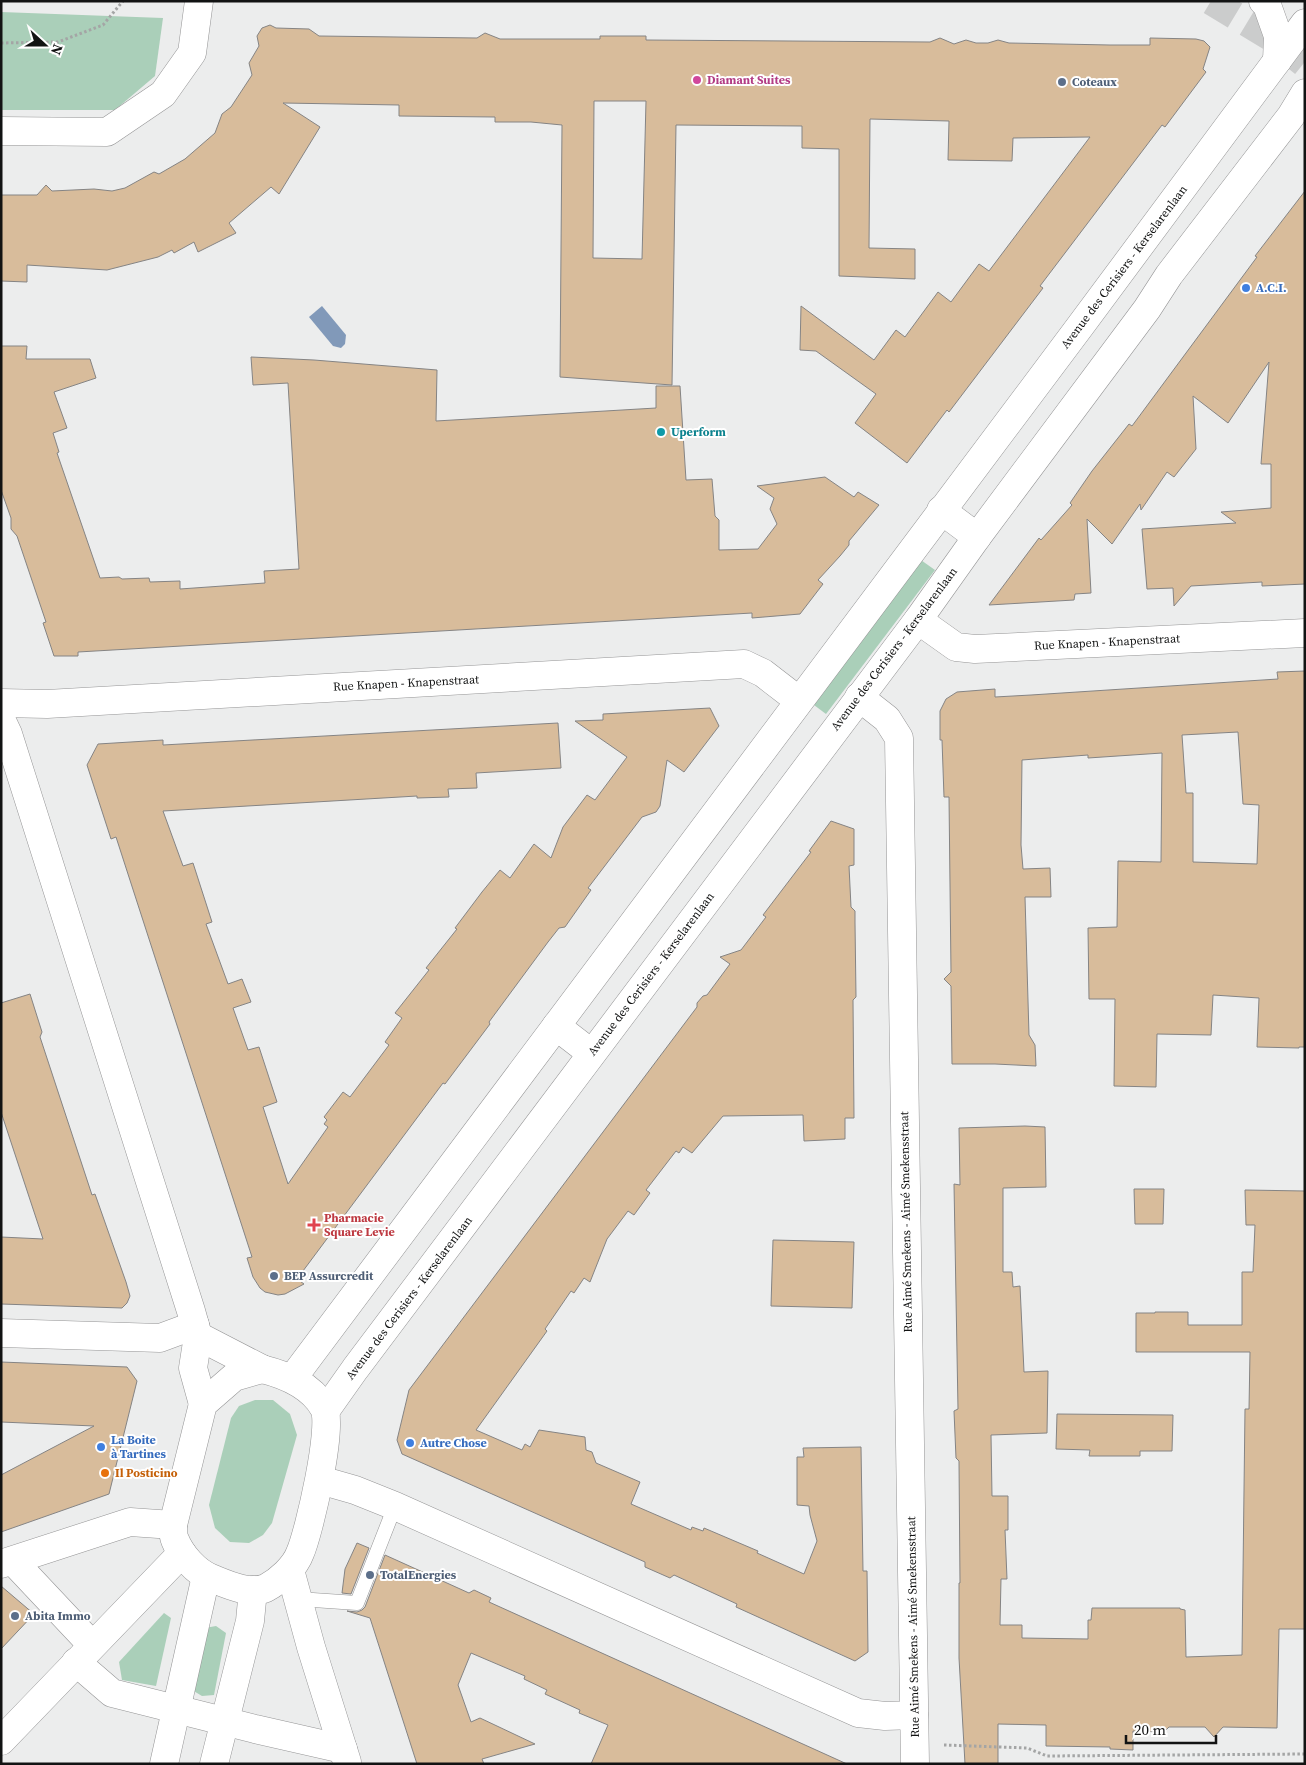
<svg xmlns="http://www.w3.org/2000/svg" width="1306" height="1765" font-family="'Source Serif 4',serif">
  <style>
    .green { fill: #aacfb9 }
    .water { fill: #8199b9 }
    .building { fill: #d8bc9b; stroke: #858484; fill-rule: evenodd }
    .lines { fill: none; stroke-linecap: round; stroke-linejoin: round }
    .highway-tunnel { stroke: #cbcccc; stroke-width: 28; stroke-dasharray: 28 14; stroke-linecap: butt }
    .lane-casing { stroke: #959596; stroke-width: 15 }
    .street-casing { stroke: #959596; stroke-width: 29 }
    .secondary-casing { stroke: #959596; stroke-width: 29 }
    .path { stroke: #a4a5a5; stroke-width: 3; stroke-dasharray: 2.5 2.5; stroke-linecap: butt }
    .lane { stroke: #fff; stroke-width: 14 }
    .street { stroke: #fff; stroke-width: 28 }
    .secondary { stroke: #fff; stroke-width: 28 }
    .hotel-dot { fill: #d1479c; stroke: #fff; stroke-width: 2 }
    .service-dot { fill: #5c6f8a; stroke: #fff; stroke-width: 2 }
    .shop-dot { fill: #3f7fe0; stroke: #fff; stroke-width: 2 }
    .culture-dot { fill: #0f9aa8; stroke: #fff; stroke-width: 2 }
    .health-dot { fill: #e0444e; stroke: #fff; stroke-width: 2 }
    .food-dot { fill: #e8710a; stroke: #fff; stroke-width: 2 }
    .labels { text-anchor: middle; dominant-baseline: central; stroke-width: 4; stroke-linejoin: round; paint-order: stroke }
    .hotel-label { font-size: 12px; font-weight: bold; fill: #b23c85; stroke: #fff; text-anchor: start }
    .service-label { font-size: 12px; font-weight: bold; fill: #4e5e75; stroke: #fff; text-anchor: start }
    .street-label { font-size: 12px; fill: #121313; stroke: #fff }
    .shop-label { font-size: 12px; font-weight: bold; fill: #366cbe; stroke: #fff; text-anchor: start }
    .culture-label { font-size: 12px; font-weight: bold; fill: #0d838f; stroke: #fff; text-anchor: start }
    .health-label { font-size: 12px; font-weight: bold; fill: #be3a42; stroke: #fff; text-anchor: start }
    .food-label { font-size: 12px; font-weight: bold; fill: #c56008; stroke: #fff; text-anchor: start }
  </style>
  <rect width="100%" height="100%" fill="#eceded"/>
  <g class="green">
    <polygon points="1,12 163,18 155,76 115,110 1,110"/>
    <polygon points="918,558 935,570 826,714 810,702"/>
    <polygon points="255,1400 273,1400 290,1414 297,1435 272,1523 263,1535 249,1543 230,1542 215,1528 209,1505 231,1418 239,1406"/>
    <polygon points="164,1613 171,1618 156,1686 122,1680 119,1662"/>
    <polygon points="216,1626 226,1633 214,1695 202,1696 192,1690 205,1628"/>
  </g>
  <polygon class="water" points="322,306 346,335 345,344 341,348 333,346 309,317"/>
  <g class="building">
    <path d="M270 25 276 28 309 29 319 36 477 38 485 33 500 39H600V36H646V40L930 42 940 38 954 44 966 40 976 43H988L998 40 1009 43 1110 45H1150V38L1196 39 1204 41 1210 47 1203 69 1206 72 1165 127 1162 125 1040 286 1043 288 949 412 947 410 907 463 855 423 876 394 816 351 800 350 801 306 874 360 896 330 905 337 938 292 951 302 979 264 989 271 1090 137 1013 138 1012 161 948 160 949 121 870 119 869 248 915 249V279L839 276V149L802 148V126L676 125 672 385 560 377 562 125 531 122H495V117L399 116V105L283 103 320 127 279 194 271 187 229 223 236 233 198 252 194 242 174 253 172 250 158 257 107 270 27 265V282L1 281V195H37L46 185 52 191 94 189 112 191 125 188 154 172 159 174 185 159 215 133 222 114 231 107 252 75 249 63 259 46 257 36 262 28ZM594 101H646L642 259 593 258Z"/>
    <polygon points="1305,191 1305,584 1262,586 1262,582 1191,586 1174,606 1173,588 1147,589 1142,529 1236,523 1221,512 1271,508 1271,464 1261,464 1269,362 1228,423 1193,396 1196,449 1174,477 1167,472 1141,510 1140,504 1112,544 1087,519 1091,593 1075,594 1074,600 989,605 1039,538 1041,540 1072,505 1070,503 1092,471 1129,424 1132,426 1257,257 1255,256"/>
    <polygon points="1,346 27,346 26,359 90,359 96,378 54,392 67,428 53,433 59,452 57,453 100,578 119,577 122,579 149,578 150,582 180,581 180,589 265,583 264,571 299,569 288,383 253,385 251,357 314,360 437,370 436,421 656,408 656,386 680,386 686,480 712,479 715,516 719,520 719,550 758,549 777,524 770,509 774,498 757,486 825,477 854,497 858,492 879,505 849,541 849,545 840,556 818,580 823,584 800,614 752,618 752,613 78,652 78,656 54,656 43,623 46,622 17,536 11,529 11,518 1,490"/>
    <path d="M1305 671V1047H1299V1048L1257 1047 1259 998 1213 995 1211 1035 1157 1034 1156 1087 1114 1086 1115 999H1089L1088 928 1117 927 1118 861 1161 862 1162 753 1088 758V755L1022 760 1021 845 1023 869 1050 868 1051 897H1025L1029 1035 1035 1045 1036 1066 995 1064H952L951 986 944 979 951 972 949 797H944L942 740H940V711L946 699 957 692 995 689V697L1031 695 1278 679 1277 672ZM1238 732 1243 804 1259 805 1257 864 1193 862V793H1186L1182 735Z"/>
    <polygon points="710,708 719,726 684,772 667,760 660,806 656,812 642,817 588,888 591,890 565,927 559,928 548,942 489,1022 490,1024 445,1084 443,1083 297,1279 304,1284 285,1294 278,1295 265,1292 260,1288 253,1277 247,1258 252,1257 116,837 111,839 87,765 98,744 163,740 163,745 558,723 561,768 476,773 477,788 448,789 449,797 417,798 417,796 163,811 183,866 193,863 212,922 206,924 228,984 242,979 251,1002 233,1008 248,1050 259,1047 277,1102 263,1107 288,1184 328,1127 324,1124 327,1120 324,1117 343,1092 350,1097 389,1045 385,1042 402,1018 395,1013 429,970 426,968 457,929 455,928 482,892 500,870 510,878 534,844 551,858 563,827 587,795 595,800 627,757 575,721 603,720 603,714"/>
    <polygon points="831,821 854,829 854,865 849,866 851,907 855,911 855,923 856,997 853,1000 854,1118 845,1118 845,1139 804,1141 803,1115 723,1116 692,1153 683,1147 679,1153 676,1151 646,1190 650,1193 634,1215 628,1211 607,1239 590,1282 584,1278 574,1293 571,1291 545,1329 547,1331 476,1430 522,1450 525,1444 530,1447 539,1430 585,1437 586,1450 592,1452 596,1463 640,1482 631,1504 691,1530 692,1527 703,1531 704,1528 758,1551 757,1553 804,1574 817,1541 810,1515 809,1506 797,1505 797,1457 804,1457 803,1448 861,1447 863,1571 867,1571 868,1652 855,1661 736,1607 737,1604 674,1575 670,1578 645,1567 645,1562 402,1454 397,1440 409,1390 697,1007 697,1003 703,996 707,995 730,964 720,957 741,950 766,917 763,915 811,852 809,851"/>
    <polygon points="30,994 42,1032 40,1037 92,1195 95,1194 126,1282 130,1296 127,1303 122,1308 1,1304 1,1237 43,1239 1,1112 1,1003"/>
    <polygon points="1025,1126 1045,1127 1046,1187 1003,1188 1003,1272 1012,1272 1013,1287 1020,1286 1024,1372 1048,1371 1047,1433 991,1435 992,1496 1008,1496 1008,1530 1005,1530 1007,1579 1001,1579 1000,1625 1022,1625 1022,1638 1088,1639 1088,1620 1091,1620 1092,1608 1180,1608 1180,1609 1185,1610 1186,1657 1242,1655 1245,1409 1249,1409 1250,1352 1136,1352 1136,1313 1155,1313 1155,1312 1188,1312 1188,1325 1242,1325 1242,1272 1253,1272 1255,1225 1246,1225 1245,1190 1305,1191 1305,1629 1279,1629 1277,1728 1223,1727 1214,1737 1205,1727 1169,1727 1164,1732 1133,1731 1133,1750 1110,1749 1110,1747 1046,1746 1046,1725 998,1724 998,1764 965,1764 959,1658 959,1583 960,1583 959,1461 956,1458 954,1411 958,1409 954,1184 960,1185 959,1128"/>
    <polygon points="1134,1189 1164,1189 1163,1224 1135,1224"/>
    <polygon points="773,1240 854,1242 852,1308 771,1306"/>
    <polygon points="1,1362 127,1367 137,1381 109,1494 1,1532 1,1475 94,1426 1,1422"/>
    <polygon points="1057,1414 1173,1415 1172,1451 1140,1451 1140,1456 1089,1456 1090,1450 1056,1449"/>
    <polygon points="357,1543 369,1548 351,1594 342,1593 345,1569"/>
    <polygon points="385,1555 469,1593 474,1590 491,1598 489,1602 847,1764 591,1764 608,1725 579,1713 580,1710 545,1694 547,1690 524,1679 525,1676 471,1653 458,1685 471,1722 480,1718 535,1744 482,1759 484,1764 417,1764 370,1618 347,1611 357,1612 362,1610 365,1607"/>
    <polygon points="1,1586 34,1614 1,1649"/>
  </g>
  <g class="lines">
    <polyline class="highway-tunnel" points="1211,1 1274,39 1305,64"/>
    <defs>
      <polyline id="lane" points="298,1599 357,1603 395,1506"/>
      <g id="street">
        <polyline points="1263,1 1267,5 1278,36 1277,61"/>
        <polyline points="1,131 107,132 163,94 192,53 199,1"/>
        <polyline points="918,620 956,647 975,649 1305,633"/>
        <polyline points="859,697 887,719 899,738 915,1764"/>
        <polyline points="1,703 47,704 744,664 763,673 798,700"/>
        <polyline points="1,719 8,734 191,1311 198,1336 193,1368 203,1404"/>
        <polyline points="1,1333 160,1338 195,1325"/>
        <polyline points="198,1336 262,1369"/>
        <polyline points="320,1480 355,1490 395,1506 858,1713 885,1716 914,1715"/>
        <polyline points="13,1561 92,1645"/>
        <polyline points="1,1564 130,1522 173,1525"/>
        <polyline points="290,1570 311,1647 347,1762"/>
        <polyline points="76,1662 112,1693 255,1729 343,1749"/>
      </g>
      <g id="secondary">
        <polyline points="941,510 977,537"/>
        <polyline points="556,1026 591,1053"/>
        <path d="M262 1369C286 1375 311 1385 324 1408 334 1424 309 1533 300 1553 295 1567 279 1581 266 1588 249 1595 226 1584 211 1578 196 1572 181 1555 175 1540 173 1536 173 1530 173 1525L203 1404 234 1377Z"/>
        <polyline points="292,1379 1081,325 1305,23"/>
        <polyline points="326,1410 355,1369 918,620 977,537 1147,309 1169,275 1291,116 1305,93"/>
        <polyline points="1,1741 182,1553"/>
        <polyline points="164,1764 206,1576"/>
        <polyline points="214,1764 250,1621 253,1590"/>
      </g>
    </defs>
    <use href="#lane" class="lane-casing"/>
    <use href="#street" class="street-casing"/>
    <use href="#secondary" class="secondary-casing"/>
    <g class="path">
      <polyline points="1,43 58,42 103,25 123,1"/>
      <polyline points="944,1745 1027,1748 1047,1756 1305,1754"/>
    </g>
    <use href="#lane" class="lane"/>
    <use href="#street" class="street"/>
    <use href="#secondary" class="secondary"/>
  </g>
  <circle class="hotel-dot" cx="697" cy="80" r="5"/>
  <g class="service-dot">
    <circle cx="1062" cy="82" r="5"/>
    <circle cx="274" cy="1276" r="5"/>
    <circle cx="370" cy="1575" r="5"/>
    <circle cx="15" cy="1616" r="5"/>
  </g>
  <g class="shop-dot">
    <circle cx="1246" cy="288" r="5"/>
    <circle cx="410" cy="1443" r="5"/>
    <circle cx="101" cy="1447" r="5"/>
  </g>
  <circle class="culture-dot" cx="661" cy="432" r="5"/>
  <path class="health-dot" d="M311.5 1217.5h5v5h5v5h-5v5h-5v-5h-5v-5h5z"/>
  <circle class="food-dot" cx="105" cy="1473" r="5"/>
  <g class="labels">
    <g class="hotel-label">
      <text x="707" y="80">Diamant Suites</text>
    </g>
    <g class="service-label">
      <text x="1072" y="82">Coteaux</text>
      <text x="284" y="1276">BEP Assurcredit</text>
      <text x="380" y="1575">TotalEnergies</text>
      <text x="25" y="1616">Abita Immo</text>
    </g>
    <g class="street-label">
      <text transform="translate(1124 267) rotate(-53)">Avenue des Cerisiers - Kerselarenlaan</text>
      <text transform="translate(1107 642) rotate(-3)">Rue Knapen - Knapenstraat</text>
      <text transform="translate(894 649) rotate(-53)">Avenue des Cerisiers - Kerselarenlaan</text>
      <text transform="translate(406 683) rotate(-3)">Rue Knapen - Knapenstraat</text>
      <text transform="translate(651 974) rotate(-53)">Avenue des Cerisiers - Kerselarenlaan</text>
      <text transform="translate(906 1222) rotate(-91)">Rue Aimé Smekens - Aimé Smekensstraat</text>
      <text transform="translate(409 1298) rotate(-53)">Avenue des Cerisiers - Kerselarenlaan</text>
      <text transform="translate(913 1627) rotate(-91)">Rue Aimé Smekens - Aimé Smekensstraat</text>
    </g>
    <g class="shop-label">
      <text x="1256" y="288">A.C.I.</text>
      <text x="111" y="1440">La Boite<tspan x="111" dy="14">à Tartines</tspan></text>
      <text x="420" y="1443">Autre Chose</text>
    </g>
    <g class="culture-label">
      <text x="671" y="432">Uperform</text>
    </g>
    <g class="health-label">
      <text x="324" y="1218">Pharmacie<tspan x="324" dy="14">Square Levie</tspan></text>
    </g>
    <g class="food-label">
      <text x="115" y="1473">Il Posticino</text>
    </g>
  </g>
  <rect width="1306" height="1765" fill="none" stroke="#121313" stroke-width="5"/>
  <g transform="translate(45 45) rotate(111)" stroke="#ffffff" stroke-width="4" paint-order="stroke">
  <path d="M0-4L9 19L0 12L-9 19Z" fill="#121313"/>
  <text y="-8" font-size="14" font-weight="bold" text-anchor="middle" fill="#121313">N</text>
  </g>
  <path d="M1126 1735v8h90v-8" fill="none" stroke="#121313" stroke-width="2.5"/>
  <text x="1134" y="1735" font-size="15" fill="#121313" stroke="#ffffff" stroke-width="4" paint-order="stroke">20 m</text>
</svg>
